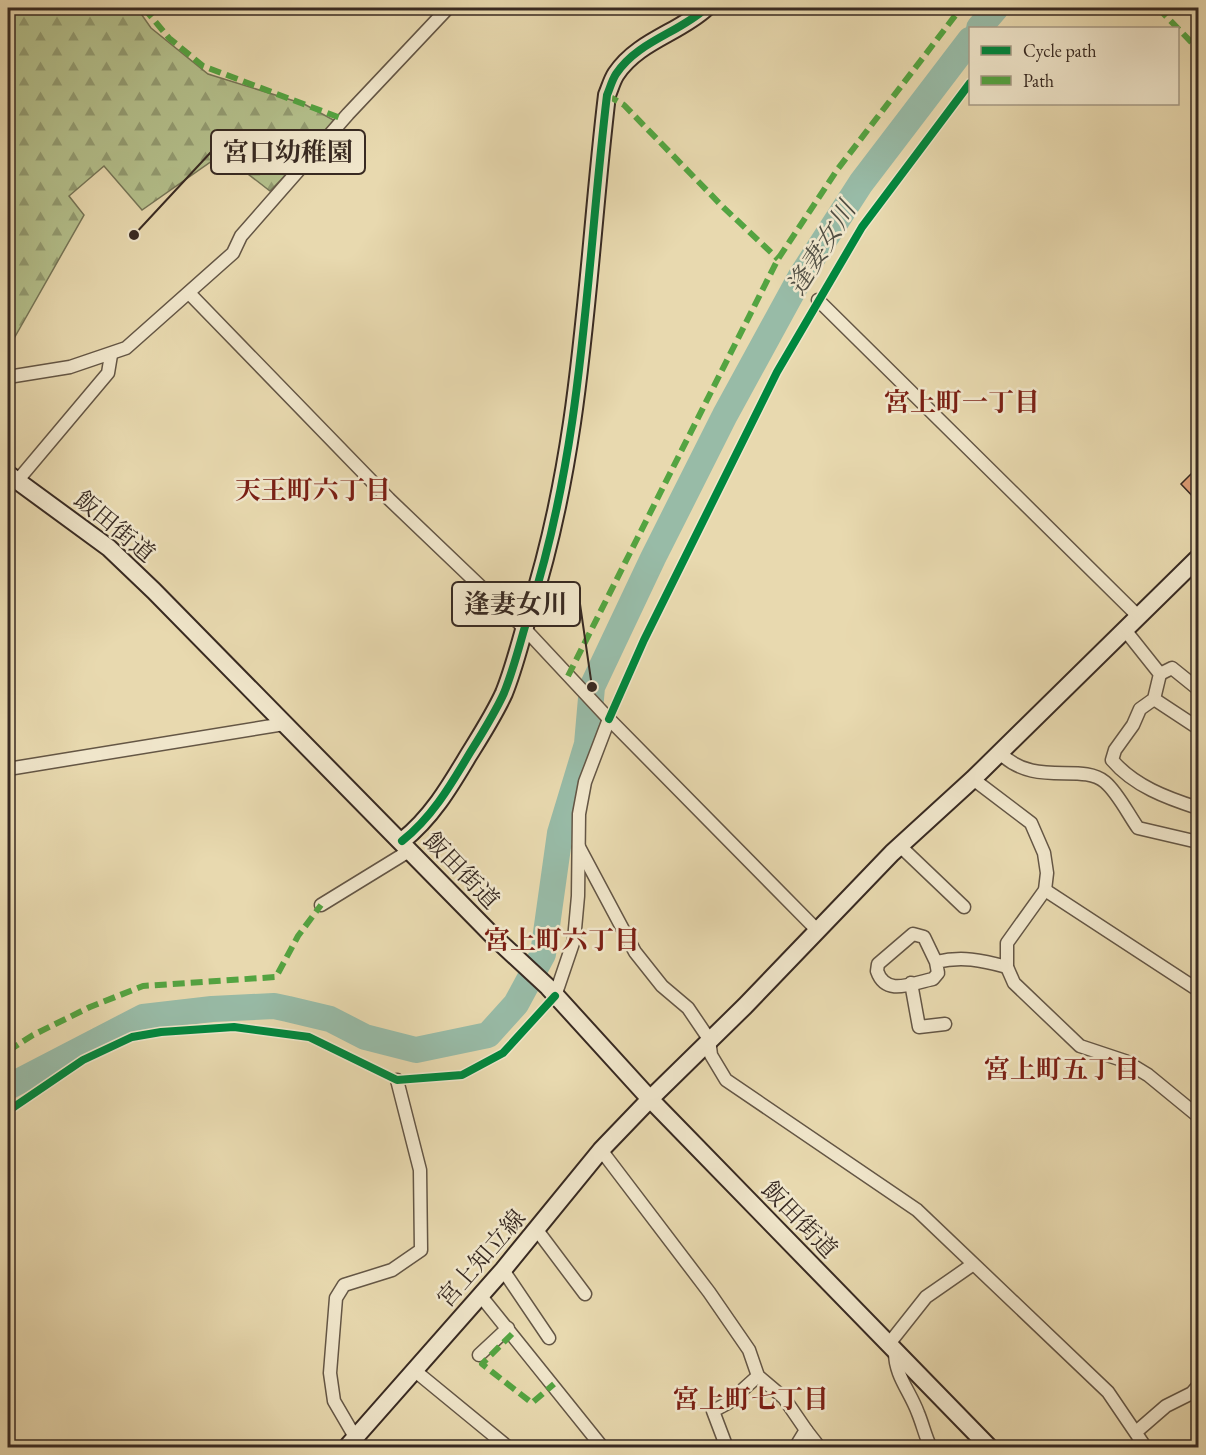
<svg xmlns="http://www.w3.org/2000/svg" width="1206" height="1455" font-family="'EB Garamond','Noto Serif JP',serif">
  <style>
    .forest { fill: url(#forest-firs); stroke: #767557; stroke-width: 1.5 }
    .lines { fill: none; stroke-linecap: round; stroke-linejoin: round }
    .river { stroke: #98bba7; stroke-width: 26 }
    .building { fill: #dd9d76; stroke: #382a22; stroke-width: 1.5 }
    .street-casing { stroke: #645645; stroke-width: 15 }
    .secondary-casing { stroke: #382a22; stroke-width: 20 }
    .street { stroke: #f0e6cb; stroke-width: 12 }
    .secondary { stroke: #f0e6cb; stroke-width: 16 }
    .quiet { stroke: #53a441; stroke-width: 6; stroke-dasharray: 12 6; stroke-linecap: butt }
    .cycleway-casing { stroke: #f0e6cb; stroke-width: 11 }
    .cycleway { stroke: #00873e; stroke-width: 8 }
    .labels { text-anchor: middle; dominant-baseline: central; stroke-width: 5; stroke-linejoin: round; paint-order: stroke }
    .street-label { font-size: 24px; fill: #382a22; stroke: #f0e6cb }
    .water-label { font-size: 26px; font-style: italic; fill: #504e43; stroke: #f0e6cb }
    .neighbourhood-label { font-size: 26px; font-weight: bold; fill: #7a1f14; stroke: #f0e6cb }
    .leader { fill: none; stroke: #382a22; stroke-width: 2 }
    .callout-dot { fill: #382a22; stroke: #f0e6cb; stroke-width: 2 }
    .callout { fill: #f0e6cb; stroke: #382a22; stroke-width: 2 }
    .callout-label { font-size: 26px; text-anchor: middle; font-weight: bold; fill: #382a22 }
  </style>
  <defs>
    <pattern id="forest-firs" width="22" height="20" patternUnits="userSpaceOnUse" patternTransform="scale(1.5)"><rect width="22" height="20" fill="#b4c08c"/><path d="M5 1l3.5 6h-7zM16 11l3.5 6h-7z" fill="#939c72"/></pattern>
  </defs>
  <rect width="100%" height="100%" fill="#e8d9af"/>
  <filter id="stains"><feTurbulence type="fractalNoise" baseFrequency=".00333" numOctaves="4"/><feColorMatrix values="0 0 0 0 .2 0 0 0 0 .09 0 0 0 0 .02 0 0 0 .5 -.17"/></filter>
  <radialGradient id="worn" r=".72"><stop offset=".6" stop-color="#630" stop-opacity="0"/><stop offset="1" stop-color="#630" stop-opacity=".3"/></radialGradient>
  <polygon class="forest" points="8,8 137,8 151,28 208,74 304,104 337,122 270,191 222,154 142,210 104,166 69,196 84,215 8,349"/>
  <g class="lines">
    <g class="river">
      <polyline points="979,28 996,8"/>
      <polyline points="8,1087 143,1017 212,1009 274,1006 288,1009 330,1019 365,1037 416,1050 488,1035 516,1004 543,954 560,833 587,744 592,687 653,558 725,415 801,276 861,183 970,40"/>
    </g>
  </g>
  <polygon class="building" points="1198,467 1198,502 1181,484"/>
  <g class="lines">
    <defs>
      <g id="street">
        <polyline points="189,293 389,499 524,628 609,719 817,930"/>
        <polyline points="818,300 1138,616"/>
        <polyline points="8,377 70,367 126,348 233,253 241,236 348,114 448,8"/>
        <polyline points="18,480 108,373 111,355"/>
        <path d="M1125 630 1160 674 1154 699 1140 709 1133 725 1115 750 1112 760C1134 786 1167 798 1198 808"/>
        <polyline points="1160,674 1172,668 1198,689"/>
        <polyline points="1154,699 1198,728"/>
        <path d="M1000 753C1035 788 1081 762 1105 782 1118 793 1128 814 1138 828L1198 842"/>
        <polyline points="8,769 284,724"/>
        <polyline points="973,779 1031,823 1044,853 1047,873 1045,890 1007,943 1007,967 1014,983 1080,1046 1125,1061 1148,1075 1198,1116"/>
        <polyline points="900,846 964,907"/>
        <polyline points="579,847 635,952 662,986 688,1008 709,1039 711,1055 726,1080 917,1210 1108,1392 1146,1448"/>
        <polyline points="1045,890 1198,990"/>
        <polyline points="321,905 409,851"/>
        <path d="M936 962 938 973 933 979C912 983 886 997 877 971L878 964 913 934 924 937 936 962C962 956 981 960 1007 967"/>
        <polyline points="911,983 919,1027 945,1024"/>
        <polyline points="555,996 574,940 578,896 579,814 585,782 609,719"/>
        <polyline points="601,1150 709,1292 749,1350 758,1376 784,1398 806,1430 795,1448"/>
        <polyline points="537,1230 585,1294"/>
        <polyline points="503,1270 549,1338"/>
        <polyline points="480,1295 603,1448"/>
        <polyline points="888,1345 926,1297 972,1265"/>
        <path d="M895 1352C895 1376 910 1391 918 1413 923 1425 925 1436 931 1448"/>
        <polyline points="479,1355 508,1328"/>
        <polyline points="414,1370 509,1448"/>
        <polyline points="806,1430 820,1448"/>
        <polyline points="1136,1432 1166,1406 1192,1393 1198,1386"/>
        <polyline points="355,1437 334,1401 330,1373 336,1298 344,1285 392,1270 421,1250 420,1170 397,1080"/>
        <polyline points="727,1448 713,1411 728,1403 758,1376"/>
      </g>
      <g id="secondary">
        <polyline points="8,474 109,548 154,591 493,936 548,987 650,1099 990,1448"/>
        <path d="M402 841C431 818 449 788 468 756 481 735 494 715 504 693 515 666 521 638 530 610 584 441 586 270 607 95 610 88 612 80 616 74 638 41 679 33 706 8"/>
        <polyline points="346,1448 503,1270 601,1150 650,1099 745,1006 892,853 973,779 1198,558"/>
      </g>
    </defs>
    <use href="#street" class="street-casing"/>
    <use href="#secondary" class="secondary-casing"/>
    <use href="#street" class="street"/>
    <use href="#secondary" class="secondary"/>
    <g class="quiet">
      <polyline points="144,8 169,38 203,66 343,119"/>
      <polyline points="1158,8 1198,49"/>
      <polyline points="607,95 624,105 722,206 778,259"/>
      <polyline points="568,676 778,259 837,170 961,8"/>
      <polyline points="8,1051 33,1035 90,1007 143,986 276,977 298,936 321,905"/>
      <polyline points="512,1334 482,1364 532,1403 554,1384"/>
    </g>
    <defs>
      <g id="cycleway">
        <polyline points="609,719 644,640 777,372 862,227 970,83"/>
        <path d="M402 841C431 818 449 788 468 756 481 735 494 715 504 693 515 666 521 638 530 610 584 441 586 270 607 95 610 88 612 80 616 74 638 41 679 33 706 8"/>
        <polyline points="8,1111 83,1060 132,1037 161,1032 234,1027 309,1037 397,1080 462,1075 503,1053 555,996"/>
      </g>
    </defs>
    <use href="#cycleway" class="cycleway-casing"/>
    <use href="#cycleway" class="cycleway"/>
  </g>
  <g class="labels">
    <g class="street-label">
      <text transform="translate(115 526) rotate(40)">飯田街道</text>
      <text transform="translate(462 870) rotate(46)">飯田街道</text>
      <text transform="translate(800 1219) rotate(46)">飯田街道</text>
      <text transform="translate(481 1258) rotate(-49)">宮上知立線</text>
    </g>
    <g class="water-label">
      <text transform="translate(821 248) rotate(-58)">逢妻女川</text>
    </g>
    <g class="neighbourhood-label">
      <text x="962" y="402">宮上町一丁目</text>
      <text x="313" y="490">天王町六丁目</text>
      <text x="562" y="940">宮上町六丁目</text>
      <text x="1062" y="1069">宮上町五丁目</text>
      <text x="751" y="1399">宮上町七丁目</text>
    </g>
  </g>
  <path class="leader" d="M134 235L211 152M592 687L580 604"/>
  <g class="callout-dot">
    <circle cx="134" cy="235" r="6"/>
    <circle cx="592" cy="687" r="6"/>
  </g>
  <g class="callout">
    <rect x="211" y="130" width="154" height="44" rx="6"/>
    <rect x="452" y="582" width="128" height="44" rx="6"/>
  </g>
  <g class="callout-label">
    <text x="288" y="161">宮口幼稚園</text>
    <text x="516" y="613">逢妻女川</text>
  </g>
  <rect width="1206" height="1455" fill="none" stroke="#e8d9af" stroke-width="30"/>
  <rect x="9" y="9" width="1188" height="1437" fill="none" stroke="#382a22" stroke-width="3"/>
  <rect x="15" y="15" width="1176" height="1425" fill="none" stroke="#382a22" stroke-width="1.5"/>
  <rect x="969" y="27" width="210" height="78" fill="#f0e6cb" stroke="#a69b87" stroke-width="1.5"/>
  <rect x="981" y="46" width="30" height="9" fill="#00873e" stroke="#a69b87" stroke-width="1.5"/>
  <text x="1023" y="57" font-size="18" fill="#382a22">Cycle path</text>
  <rect x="981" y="76" width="30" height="9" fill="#53a441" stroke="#a69b87" stroke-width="1.5"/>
  <text x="1023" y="87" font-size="18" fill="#382a22">Path</text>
  <rect width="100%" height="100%" filter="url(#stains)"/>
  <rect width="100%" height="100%" fill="url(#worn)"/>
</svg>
